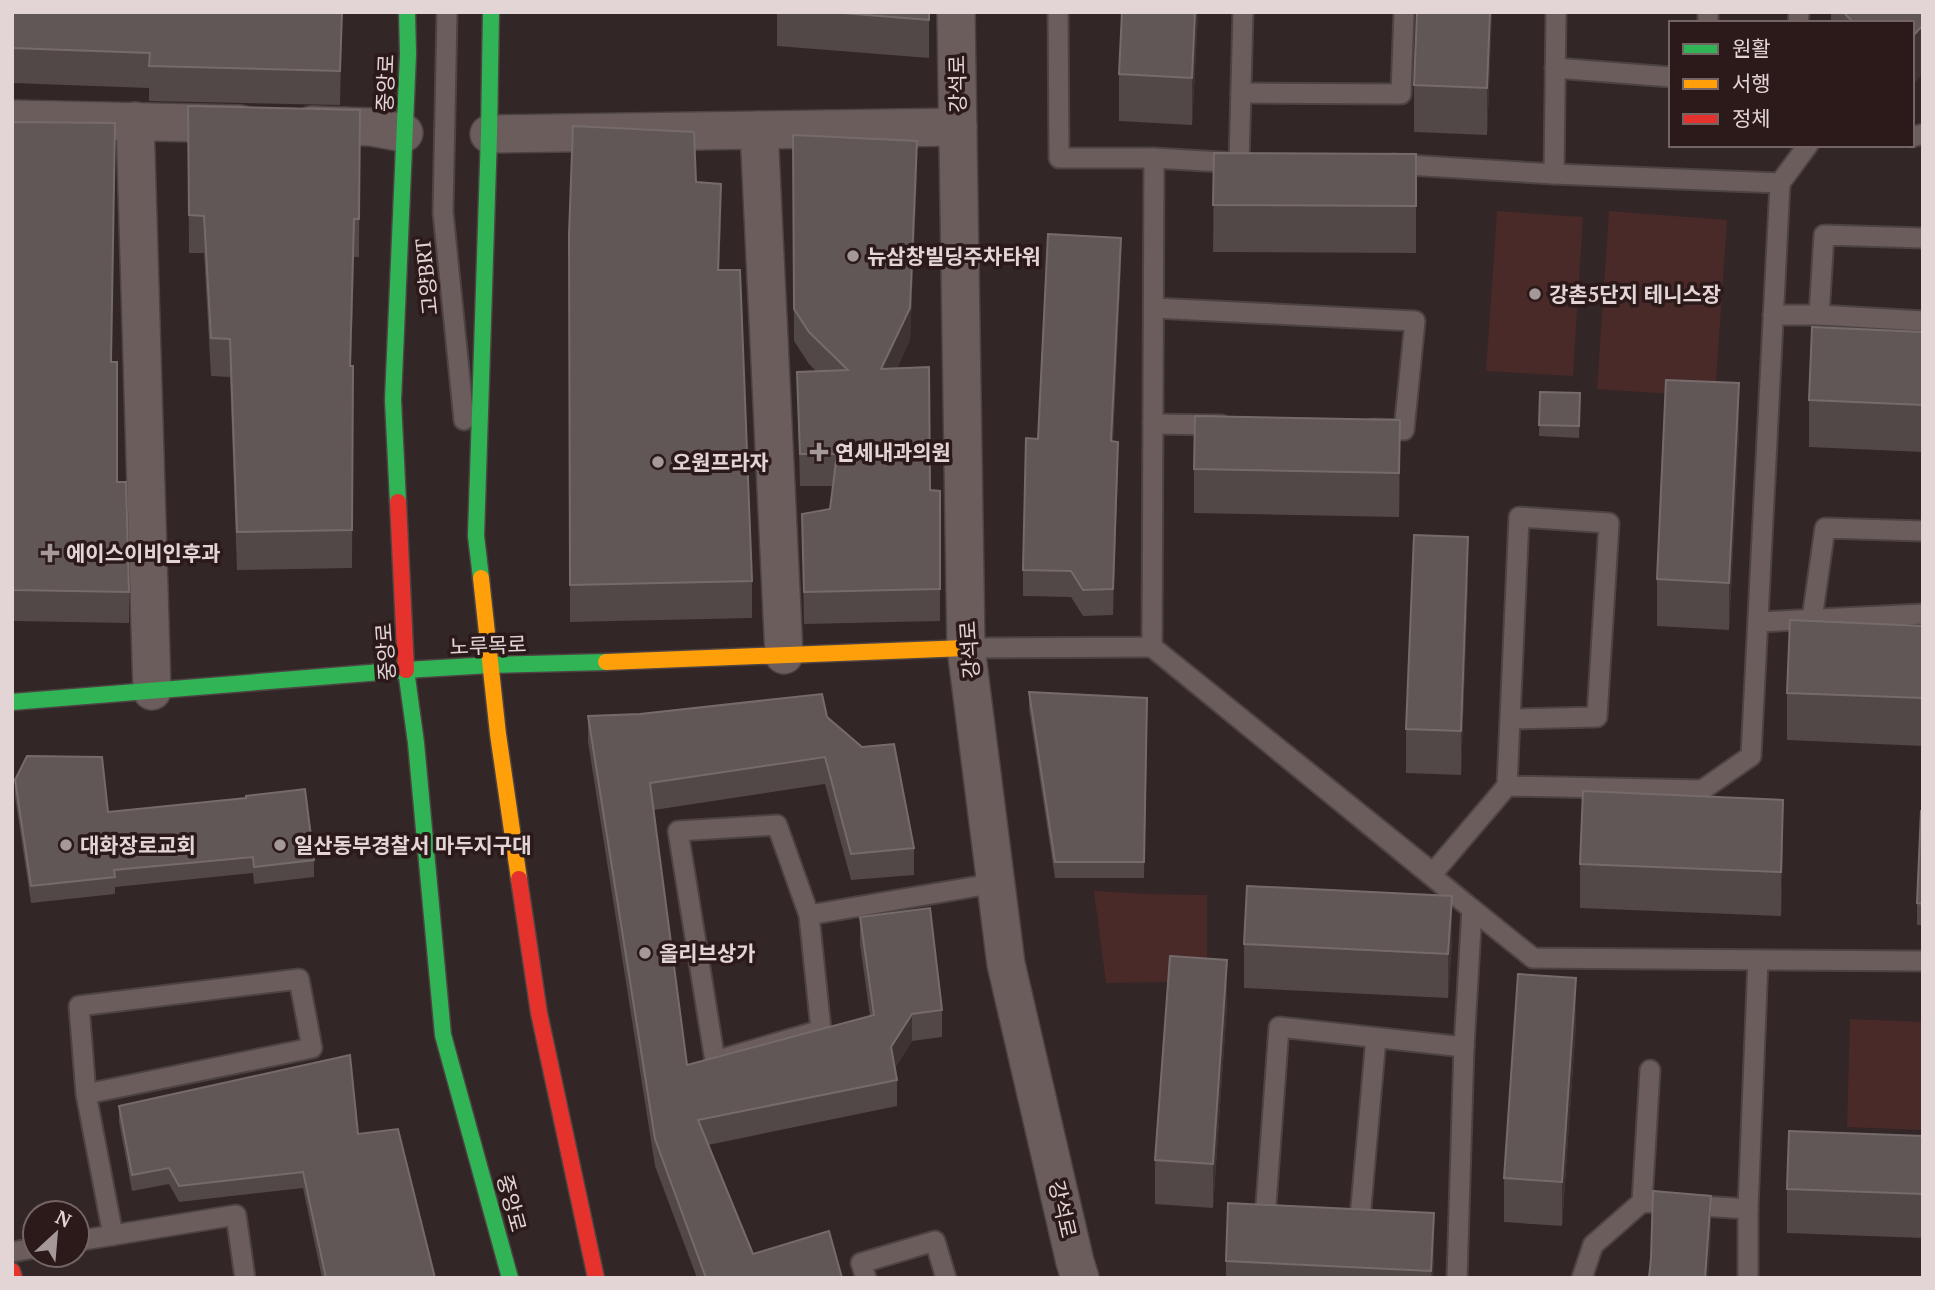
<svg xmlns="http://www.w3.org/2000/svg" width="1935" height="1290" font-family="'PT Serif','Noto Sans KR',serif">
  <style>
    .green { fill: #4a2929 }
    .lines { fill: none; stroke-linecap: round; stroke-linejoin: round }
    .lane-casing { stroke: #4d4343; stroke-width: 23 }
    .street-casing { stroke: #4d4343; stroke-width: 40 }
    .fast-casing { stroke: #4d4343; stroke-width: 19 }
    .slow-casing { stroke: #4d4343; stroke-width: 19 }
    .jam-casing { stroke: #4d4343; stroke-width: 19 }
    .lane { stroke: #6c5d5d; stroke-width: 19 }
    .street { stroke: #6c5d5d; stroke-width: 37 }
    .fast { stroke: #30b455; stroke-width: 16 }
    .slow { stroke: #ff9f0a; stroke-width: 16 }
    .jam { stroke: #e5322d; stroke-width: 16 }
    .wall { fill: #524848 }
    .shaded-wall { fill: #3f3434 }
    .building { fill: #625757; stroke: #766b6b; stroke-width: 2 }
    .poi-dot { fill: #a59898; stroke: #2c1919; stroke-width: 2.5 }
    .labels { text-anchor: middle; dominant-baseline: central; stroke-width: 7; stroke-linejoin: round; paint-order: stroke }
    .street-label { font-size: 21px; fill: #e3d5d5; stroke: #2c1919 }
    .poi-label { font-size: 21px; font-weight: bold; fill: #e3d5d5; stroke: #2c1919; text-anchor: start }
  </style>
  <rect width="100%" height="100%" fill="#322626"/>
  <g class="green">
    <polygon points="1497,211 1583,217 1573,376 1486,371"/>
    <polygon points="1609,211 1727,220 1715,397 1597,389"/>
    <polygon points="1094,891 1147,894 1207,895 1207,981 1106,983"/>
    <polygon points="1850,1019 1923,1022 1923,1130 1847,1127"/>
  </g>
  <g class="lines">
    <defs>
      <g id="lane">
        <polyline points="447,12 443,212 464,420"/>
        <polyline points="1058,12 1059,158 1154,158 1239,163"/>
        <polyline points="1708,23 1708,12"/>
        <polyline points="1798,23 1799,12"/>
        <polyline points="1555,68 1671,77"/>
        <polyline points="1241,93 1401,94 1404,12"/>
        <polyline points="1912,137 1923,134"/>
        <polyline points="1239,163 1243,12"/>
        <polyline points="1392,164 1554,174 1556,12"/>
        <polyline points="1780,183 1808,145"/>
        <polyline points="1154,308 1415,321 1404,430 1373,429"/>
        <polyline points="1773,315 1819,315 1923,321"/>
        <polyline points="1819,315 1824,235 1923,238"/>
        <polyline points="1153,424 1221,425"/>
        <polyline points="1812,619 1825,528 1923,531"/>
        <polyline points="1758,622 1923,614"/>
        <polyline points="966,648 1152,647 1154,158"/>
        <polyline points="1507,786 1702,790 1751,756 1780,183 1554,174"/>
        <polygon points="777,825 809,915 821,1030 715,1061 678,831"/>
        <polyline points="1472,909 1533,958 1923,961"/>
        <polyline points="809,915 996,883"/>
        <polyline points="86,1094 312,1048 299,979 79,1006 86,1094 113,1235"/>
        <polyline points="1642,1202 1650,1070"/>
        <polyline points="1278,1220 1265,1218 1279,1027 1464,1047"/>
        <polyline points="1353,1229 1359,1229 1376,1038"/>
        <polyline points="77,1241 236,1215 245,1278"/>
        <polyline points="12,1252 35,1248"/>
        <polyline points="866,1278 861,1263 935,1241 946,1278"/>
        <polyline points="1457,1278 1464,1047 1472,909 1152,647 1433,873 1507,786 1519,517 1609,523 1597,717 1510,719"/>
        <polyline points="1582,1278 1593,1245 1642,1202 1748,1209"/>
        <polyline points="1748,1278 1748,1209 1758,960"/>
      </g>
      <g id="street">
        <polyline points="956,12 966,648 1006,964 1075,1262 1080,1278"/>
        <polyline points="12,119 240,124"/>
        <polyline points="135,121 152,691"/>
        <polyline points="312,125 371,127 404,133"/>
        <polyline points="759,130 784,655"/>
        <polyline points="489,134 958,127"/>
      </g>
      <g id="fast">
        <polyline points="398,502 393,400 408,54 407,12"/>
        <polyline points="481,578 476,536 489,134 491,12"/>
        <polyline points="406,670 416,743 443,1035 510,1278"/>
        <polyline points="12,702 406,670 490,665 606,662"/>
      </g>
      <g id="slow">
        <polyline points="481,578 498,734 519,879"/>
        <polyline points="606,662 966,648"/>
      </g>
      <g id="jam">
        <polyline points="398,502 406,670"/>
        <polyline points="519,879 539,1013 596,1278"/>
        <polyline points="12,1271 14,1278"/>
      </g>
    </defs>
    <use href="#lane" class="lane-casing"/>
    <use href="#street" class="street-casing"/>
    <use href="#fast" class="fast-casing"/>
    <use href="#slow" class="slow-casing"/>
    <use href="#jam" class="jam-casing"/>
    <use href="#lane" class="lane"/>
    <use href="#street" class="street"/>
    <use href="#fast" class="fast"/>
    <use href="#slow" class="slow"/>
    <use href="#jam" class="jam"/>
  </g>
  <g class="wall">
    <polygon points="12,12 342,12 340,105 149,101 149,88 12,83"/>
    <polygon points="777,12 929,12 929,58 777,46"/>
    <polygon points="1122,12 1198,12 1192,125 1119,121 1119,74"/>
    <polygon points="1417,12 1492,12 1487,135 1414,132 1414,85"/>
    <polygon points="1831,12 1923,12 1912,23 1831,23"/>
    <polygon points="188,106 360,110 359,257 354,257 351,366 353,366 352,568 237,570 230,377 211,376 204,253 189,253"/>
    <polygon points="12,122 112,362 117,482 129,592 129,623 13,621"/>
    <polygon points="793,135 917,173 910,340 897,368 930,490 940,491 940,621 804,624 802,514 830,509 833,486 800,486 797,372 816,371 809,364 794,341"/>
    <polygon points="1214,153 1416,154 1416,253 1213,252"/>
    <polygon points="696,182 721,220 719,270 752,581 752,618 570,622 569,234"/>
    <polygon points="1121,264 1113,442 1118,468 1113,615 1083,616 1071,597 1023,596 1023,570 1038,439"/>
    <polygon points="1923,332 1923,452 1809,447 1809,400"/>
    <polygon points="1540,392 1580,393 1579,438 1539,436"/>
    <polygon points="1739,431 1729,630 1657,626 1657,579"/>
    <polygon points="1400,464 1399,517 1194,513 1194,469"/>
    <polygon points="1468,581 1461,775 1406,773 1406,729"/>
    <polygon points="1923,626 1923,746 1787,740 1787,693"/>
    <polygon points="1029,692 1147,698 1144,878 1055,878 1029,709"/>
    <polygon points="588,716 827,717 914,848 914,875 851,880 825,784 654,810 687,1065 870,1016 860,944 860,917 942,1010 942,1037 912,1041 895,1068 897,1080 897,1106 708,1145 753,1254 842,1278 697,1278 655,1166 588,742"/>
    <polygon points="15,780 108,812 314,860 314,877 254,884 253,873 115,887 115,894 31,903 15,797"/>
    <polygon points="1923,811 1923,925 1917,925 1917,903"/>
    <polygon points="1783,843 1781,916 1580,908 1580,864"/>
    <polygon points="1452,940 1448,998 1244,988 1244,944"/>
    <polygon points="1227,1004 1213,1208 1155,1204 1155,1160"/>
    <polygon points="1576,1022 1562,1226 1504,1222 1504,1178"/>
    <polygon points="119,1106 358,1134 435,1278 322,1278 303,1188 179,1202 169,1184 132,1191 119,1122"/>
    <polygon points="1923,1136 1923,1238 1787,1233 1787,1189"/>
    <polygon points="1434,1257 1433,1278 1226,1278 1226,1261"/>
  </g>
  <g class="shaded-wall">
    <polygon points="1195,12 1198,12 1192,125 1192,78"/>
    <polygon points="1490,12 1492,12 1487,135 1487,88"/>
    <polygon points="1923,25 1923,74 1912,85 1912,37"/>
    <polygon points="917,141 917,173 910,340 881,401 881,369"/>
    <polygon points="721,184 721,220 718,306 718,270"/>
    <polygon points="354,219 354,257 350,404 350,366"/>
    <polygon points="1121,238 1121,264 1111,468 1111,441"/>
    <polygon points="1739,383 1739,431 1729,630 1729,583"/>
    <polygon points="1400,420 1400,464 1399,517 1399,473"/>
    <polygon points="1118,442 1118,468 1113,615 1113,589"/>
    <polygon points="1468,537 1468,581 1461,775 1461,731"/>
    <polygon points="1783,800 1783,843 1781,916 1781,872"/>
    <polygon points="1452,896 1452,940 1448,998 1448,954"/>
    <polygon points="1227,960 1227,1004 1213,1208 1213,1164"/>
    <polygon points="1576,978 1576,1022 1562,1226 1562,1182"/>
    <polygon points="912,1014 912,1041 891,1074 891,1047"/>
    <polygon points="1711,1196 1711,1240 1708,1278 1705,1278"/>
    <polygon points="1434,1213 1434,1257 1433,1278 1431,1278"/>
  </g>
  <g class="building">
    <polygon points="12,12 342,12 340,71 149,66 150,53 12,48"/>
    <polygon points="830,12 929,12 929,20"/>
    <polygon points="1122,12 1195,12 1192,78 1119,74"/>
    <polygon points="1417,12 1490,12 1487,88 1414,85"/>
    <polygon points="1843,12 1923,12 1923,25 1912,37 1912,23 1854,23"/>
    <polygon points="188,106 360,110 359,219 354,219 350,366 353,366 352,530 237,532 230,339 211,338 204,216 189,215"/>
    <polygon points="12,122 115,123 111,362 117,362 117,482 126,482 129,592 13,590"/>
    <polygon points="573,126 694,132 696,182 721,184 718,270 740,270 752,581 570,585 569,234"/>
    <polygon points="793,135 917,141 910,308 881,369 929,367 930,490 940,491 940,589 804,592 802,514 830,509 837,454 800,454 797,372 848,370 809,332 794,309"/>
    <polygon points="1214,153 1416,154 1416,206 1213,205"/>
    <polygon points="1048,234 1121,238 1111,441 1118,442 1113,589 1083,590 1071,571 1023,570 1026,438 1038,439"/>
    <polygon points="1812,327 1923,332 1923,405 1809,400"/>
    <polygon points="1666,380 1739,383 1729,583 1657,579"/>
    <polygon points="1540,392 1580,393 1579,426 1539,425"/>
    <polygon points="1195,416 1400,420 1399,473 1194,469"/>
    <polygon points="1414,535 1468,537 1461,731 1406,729"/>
    <polygon points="1790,620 1923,626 1923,698 1787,693"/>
    <polygon points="1029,692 1147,698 1144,862 1055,862"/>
    <polygon points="822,694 827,717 862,747 894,744 914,848 851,854 825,757 650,783 687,1065 874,1015 860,917 930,908 942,1010 912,1014 891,1047 897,1080 698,1120 753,1254 829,1231 842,1278 706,1278 655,1139 588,716 640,714"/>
    <polygon points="27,756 102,757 108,812 246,798 246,796 305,789 314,860 254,867 253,857 114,870 115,877 31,886 15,780"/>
    <polygon points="1583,791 1783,800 1781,872 1580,864"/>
    <polygon points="1921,811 1923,811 1923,904 1917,903"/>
    <polygon points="1247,886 1452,896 1448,954 1244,944"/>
    <polygon points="1170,956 1227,960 1213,1164 1155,1160"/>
    <polygon points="1518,974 1576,978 1562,1182 1504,1178"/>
    <polygon points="350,1055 358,1134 398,1129 435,1278 326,1278 303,1172 179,1186 169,1168 132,1175 119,1106"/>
    <polygon points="1789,1131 1923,1136 1923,1194 1787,1189"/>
    <polygon points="1653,1191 1711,1196 1705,1278 1649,1278 1651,1258"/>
    <polygon points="1228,1203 1434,1213 1431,1271 1226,1261"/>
  </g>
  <g class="poi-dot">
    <circle cx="853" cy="256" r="7"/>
    <circle cx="1535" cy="294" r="7"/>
    <path d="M815.5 441.5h7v7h7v7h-7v7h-7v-7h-7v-7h7z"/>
    <circle cx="658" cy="462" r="7"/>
    <path d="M46.5 542.5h7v7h7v7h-7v7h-7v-7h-7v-7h7z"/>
    <circle cx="66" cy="845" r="7"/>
    <circle cx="280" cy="845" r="7"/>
    <circle cx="645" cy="953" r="7"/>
  </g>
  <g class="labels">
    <g class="street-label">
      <text transform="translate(385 83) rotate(-88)">중앙로</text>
      <text transform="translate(957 84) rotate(-91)">강석로</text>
      <text transform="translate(426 277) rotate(-96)">고양BRT</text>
      <text transform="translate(488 645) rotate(-2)">노루목로</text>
      <text transform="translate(969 650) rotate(-94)">강석로</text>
      <text transform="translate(385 652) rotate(-94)">중앙로</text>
      <text transform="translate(512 1203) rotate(75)">중앙로</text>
      <text transform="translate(1063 1209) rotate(77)">강석로</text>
    </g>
    <g class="poi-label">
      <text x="867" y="256">뉴삼창빌딩주차타워</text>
      <text x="1549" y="294">강촌5단지 테니스장</text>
      <text x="835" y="452">연세내과의원</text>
      <text x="672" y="462">오원프라자</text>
      <text x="66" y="553">에이스이비인후과</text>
      <text x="80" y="845">대화장로교회</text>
      <text x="294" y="845">일산동부경찰서 마두지구대</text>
      <text x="659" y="953">올리브상가</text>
    </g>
  </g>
  <rect width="1935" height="1290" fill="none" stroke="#e3d5d5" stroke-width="28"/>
  <rect x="1669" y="21" width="245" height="126" fill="#2c1919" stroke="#756464" stroke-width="2"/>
  <rect x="1683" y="44" width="35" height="10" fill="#30b455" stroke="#756464" stroke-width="2"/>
  <text x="1732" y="56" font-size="21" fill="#e3d5d5">원활</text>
  <rect x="1683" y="79" width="35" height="10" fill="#ff9f0a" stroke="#756464" stroke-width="2"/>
  <text x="1732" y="91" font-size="21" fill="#e3d5d5">서행</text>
  <rect x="1683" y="114" width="35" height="10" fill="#e5322d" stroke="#756464" stroke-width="2"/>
  <text x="1732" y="126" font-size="21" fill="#e3d5d5">정체</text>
  <g transform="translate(56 1234) rotate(26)"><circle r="33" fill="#2c1919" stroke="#756464" stroke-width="2"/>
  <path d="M0-5L12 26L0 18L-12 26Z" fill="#a59898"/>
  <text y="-10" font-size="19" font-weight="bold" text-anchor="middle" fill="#e3d5d5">N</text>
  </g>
</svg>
